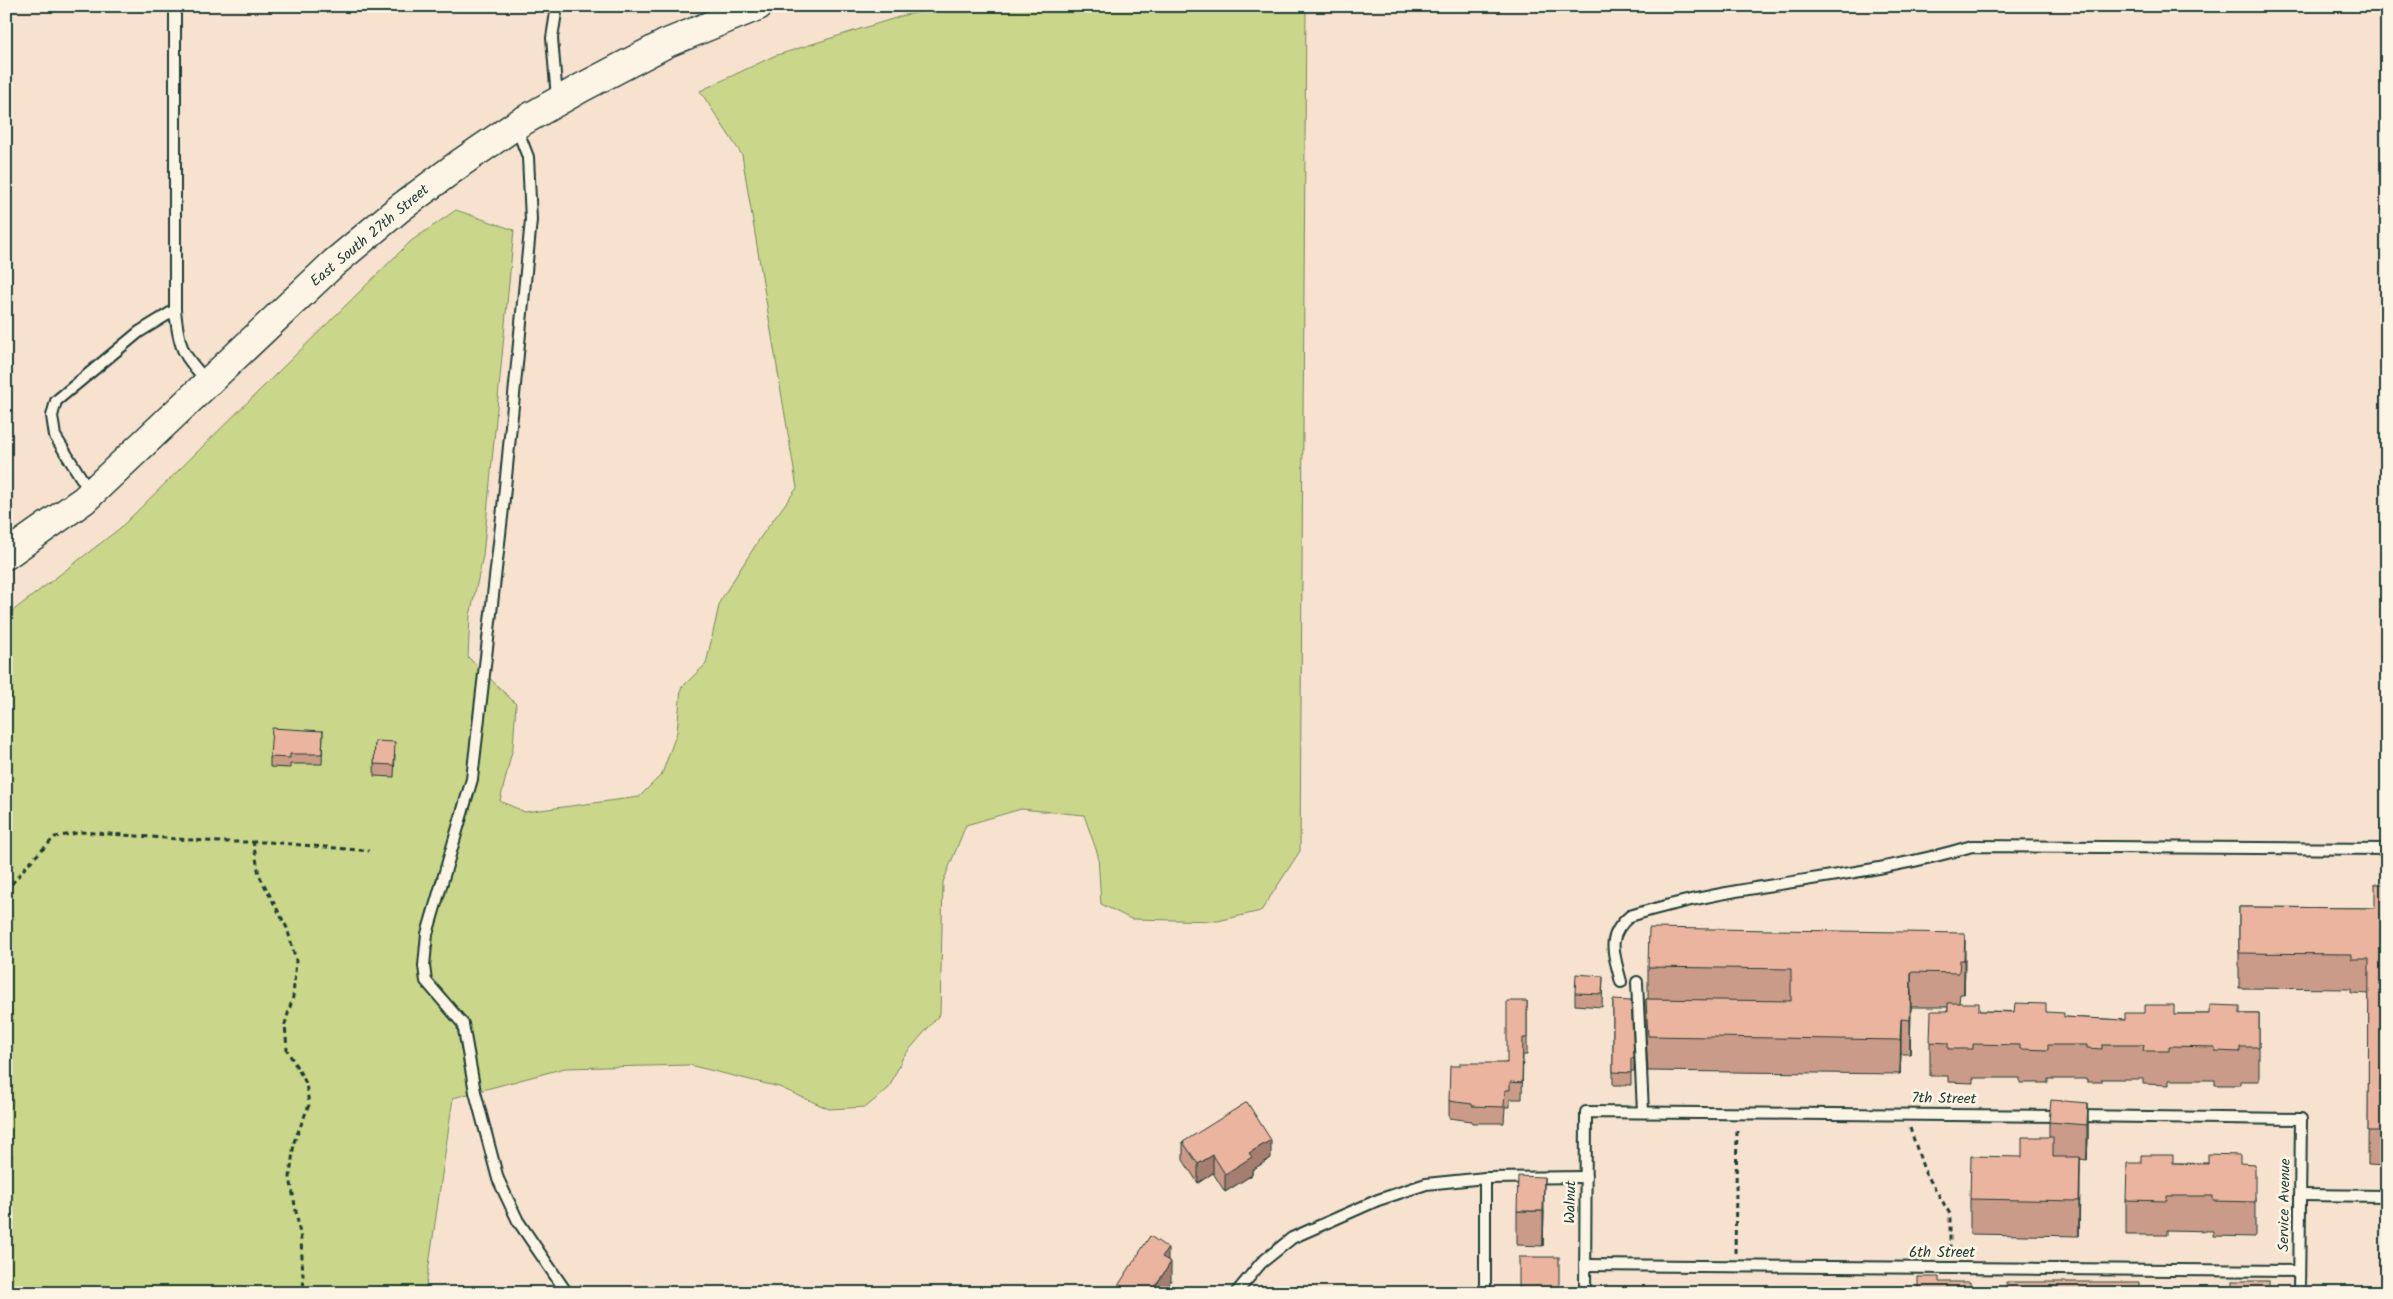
<svg xmlns="http://www.w3.org/2000/svg" width="2393" height="1299" font-family="Kalam,sans-serif">
  <style>
    .green { fill: #cad689; stroke: #748a5e }
    .lines { fill: none; stroke-linecap: round; stroke-linejoin: round }
    .service-casing { stroke: #1f3d34; stroke-width: 14 }
    .secondary-casing { stroke: #1f3d34; stroke-width: 31 }
    .path { stroke: #1f3d34; stroke-width: 3; stroke-dasharray: 5 4; stroke-linecap: butt }
    .service { stroke: #fcf5e5; stroke-width: 10 }
    .secondary { stroke: #fcf5e5; stroke-width: 28 }
    .wall { fill: #c99b88; stroke: #1f3d34 }
    .shaded-wall { fill: #a47e6f; stroke: #1f3d34 }
    .building { fill: #eab49e; stroke: #1f3d34 }
    .labels { text-anchor: middle; dominant-baseline: central; stroke-width: 5; stroke-linejoin: round; paint-order: stroke }
    .street-label { font-size: 15px; fill: #1f3d34; stroke: #fcf5e5 }
  </style>
  <rect width="100%" height="100%" fill="#f7e2d0"/>
  <filter id="ink" filterUnits="userSpaceOnUse"><feTurbulence type="fractalNoise" baseFrequency=".02" numOctaves="2"/><feDisplacementMap in="SourceGraphic" scale="10" xChannelSelector="R" yChannelSelector="G"/><feConvolveMatrix kernelMatrix="1 2 1 2 8 2 1 2 1" color-interpolation-filters="sRGB"/></filter>
  <g filter="url(#ink)">
    <polygon class="green" points="950,6 1306,6 1300,851 1261,911 1218,921 1131,919 1101,904 1098,855 1084,815 1021,809 966,825 943,882 940,1014 903,1057 889,1088 866,1107 829,1109 779,1087 689,1065 565,1068 453,1098 425,1293 6,1293 6,616 119,529 411,241 456,210 514,230 483,556 470,616 468,657 516,704 513,747 500,801 525,812 639,797 662,774 677,732 681,688 706,664 720,601 762,535 797,488 742,155 700,91 774,56 905,15"/>
    <g class="lines">
      <defs>
        <g id="service">
          <path d="M175 6V310C179 349 182 354 208 382"/>
          <polyline points="557,98 552,38 557,6"/>
          <polyline points="516,126 528,157 531,220 503,508 472,779 427,934 424,966 426,981 463,1024 475,1092 498,1179 518,1221 567,1293"/>
          <polyline points="90,492 55,436 52,416 56,401 139,332 175,310"/>
          <path d="M1621 982C1614 953 1605 937 1630 916 1742 881 1861 880 1972 846L2387 849"/>
          <polyline points="1637,982 1643,1112"/>
          <polyline points="2076,1116 2301,1119 2299,1293"/>
          <polyline points="2300,1195 2387,1196"/>
          <polyline points="1585,1265 2299,1271"/>
          <polyline points="1236,1293 1261,1263 1292,1238 1378,1200 1426,1184 1485,1178 1586,1177"/>
          <polyline points="1485,1293 1485,1178"/>
          <polyline points="1585,1293 1586,1112 2062,1116"/>
        </g>
        <polyline id="secondary" points="6,555 84,500 334,263 400,208 462,162 516,125 581,88 667,43 758,6"/>
      </defs>
      <use href="#service" class="service-casing"/>
      <use href="#secondary" class="secondary-casing"/>
      <g class="path">
        <polyline points="253,841 259,875 287,928 296,960 293,997 285,1024 287,1050 306,1083 309,1105 294,1142 290,1177 301,1240 304,1293"/>
        <polyline points="6,891 28,864 55,837 82,832 220,842 269,842 369,851"/>
        <polyline points="1910,1128 1924,1170 1950,1214 1950,1255"/>
        <polyline points="1735,1253 1737,1127"/>
      </g>
      <use href="#service" class="service"/>
      <use href="#secondary" class="secondary"/>
    </g>
    <g class="wall">
      <polygon points="323,731 322,764 290,764 290,768 270,767 270,757"/>
      <polygon points="375,741 395,754 394,777 374,776"/>
      <polygon points="2387,884 2387,1166 2368,1165 2369,994 2351,993 2351,989 2239,988 2239,907 2375,908"/>
      <polygon points="1965,933 1964,994 1960,994 1959,1003 1979,1011 2046,1012 2064,1017 2125,1020 2174,1014 2259,1014 2259,1081 2240,1081 2240,1085 2215,1085 2215,1080 2169,1080 2169,1085 2143,1084 2143,1079 2102,1079 2102,1082 2087,1082 2087,1079 2048,1079 2048,1083 2020,1083 2020,1078 1973,1078 1973,1083 1948,1082 1948,1076 1930,1076 1930,1042 1948,1011 1948,1007 1911,1007 1910,1054 1901,1054 1900,1074 1648,1071 1646,1034 1646,999 1648,999 1648,967"/>
      <polygon points="1603,976 1602,1007 1575,1005 1575,993"/>
      <polygon points="1613,1000 1634,1059 1634,1071 1631,1071 1631,1085 1613,1085"/>
      <polygon points="1527,1001 1527,1055 1523,1055 1522,1099 1510,1099 1510,1107 1505,1107 1504,1123 1472,1123 1472,1121 1449,1118 1449,1101 1460,1066 1507,1063"/>
      <polygon points="2088,1103 2088,1138 2087,1160 2080,1159 2079,1236 1970,1234 1970,1199 2022,1157 2049,1137 2049,1122"/>
      <polygon points="1183,1142 1271,1158 1252,1170 1252,1175 1225,1192 1213,1173 1198,1183 1183,1160"/>
      <polygon points="2173,1163 2240,1163 2255,1198 2255,1237 2213,1236 2213,1231 2167,1230 2167,1235 2126,1235 2126,1200"/>
      <polygon points="1517,1211 1544,1211 1543,1246 1517,1245"/>
    </g>
    <g class="shaded-wall">
      <polygon points="1965,933 1965,968 1964,994 1964,960"/>
      <polygon points="1911,972 1911,1007 1910,1054 1910,1020"/>
      <polygon points="1901,1019 1901,1054 1900,1074"/>
      <polygon points="2088,1103 2088,1138 2087,1160 2087,1125"/>
      <polygon points="1271,1140 1271,1158 1252,1170 1252,1175 1225,1192 1225,1174 1249,1153"/>
      <polygon points="12,1154 12,1166 6,1182 6,1170"/>
      <polygon points="1213,1155 1213,1173 1198,1183 1198,1164"/>
      <polygon points="2080,1157 2080,1192 2079,1236 2079,1201"/>
      <polygon points="1544,1177 1544,1211 1543,1246 1543,1211"/>
      <polygon points="1168,1248 1168,1266 1162,1257"/>
      <polygon points="1171,1262 1171,1280 1163,1293 1151,1293"/>
    </g>
    <g class="building">
      <polygon points="272,728 323,731 322,754 290,754 290,758 270,757"/>
      <polygon points="375,741 395,742 394,765 374,764"/>
      <polygon points="2375,884 2387,884 2387,1131 2368,1131 2369,959 2351,959 2351,954 2239,953 2239,907 2375,908"/>
      <polygon points="1649,928 1965,933 1964,960 1960,960 1959,973 1911,972 1910,1020 1901,1019 1900,1040 1648,1036 1646,999 1791,1001 1791,969 1648,967"/>
      <polygon points="1576,974 1603,976 1602,994 1575,993"/>
      <polygon points="1613,1000 1631,1001 1634,1059 1631,1058 1631,1073 1613,1072"/>
      <polygon points="1507,1001 1527,1001 1527,1038 1523,1038 1522,1083 1510,1082 1510,1090 1505,1090 1504,1107 1472,1106 1472,1104 1449,1101 1450,1066 1460,1066 1460,1063 1507,1063"/>
      <polygon points="1948,1003 1979,1003 1979,1011 2014,1012 2015,1003 2046,1004 2046,1012 2064,1013 2064,1017 2125,1020 2125,1013 2145,1013 2145,1005 2174,1005 2174,1014 2210,1014 2210,1005 2240,1006 2240,1014 2259,1014 2259,1047 2240,1047 2240,1052 2215,1051 2215,1047 2169,1046 2169,1051 2143,1051 2144,1045 2102,1045 2102,1049 2087,1048 2087,1045 2048,1045 2048,1050 2020,1049 2020,1045 1973,1044 1973,1049 1948,1049 1948,1043 1930,1042 1931,1011 1948,1011"/>
      <polygon points="2051,1100 2088,1103 2087,1125 2049,1122"/>
      <polygon points="1247,1102 1271,1140 1249,1153 1252,1157 1225,1174 1213,1155 1198,1164 1183,1142"/>
      <polygon points="2022,1137 2053,1137 2053,1157 2080,1157 2079,1201 1970,1199 1971,1156 2022,1157"/>
      <polygon points="6,1152 12,1154 6,1170"/>
      <polygon points="2208,1154 2240,1155 2240,1163 2255,1164 2255,1202 2213,1201 2213,1196 2167,1196 2167,1201 2126,1200 2127,1163 2141,1163 2141,1155 2173,1155 2173,1163 2208,1164"/>
      <polygon points="1518,1176 1544,1177 1543,1211 1517,1211"/>
      <polygon points="1150,1236 1168,1248 1162,1257 1171,1262 1151,1293 1115,1293 1114,1292"/>
      <rect x="1519" y="1257" width="40" height="36"/>
      <polygon points="1918,1277 1939,1277 1939,1282 1970,1282 1970,1293 1918,1293"/>
      <rect x="2233" y="1281" width="36" height="12"/>
      <polygon points="2006,1282 2139,1282 2139,1293 2007,1293"/>
    </g>
  </g>
  <g class="labels">
    <g class="street-label">
      <text transform="translate(370 236) rotate(-40)">East South 27th Street</text>
      <text transform="translate(1944 1099) rotate(1)">7th Street</text>
      <text transform="translate(1571 1202) rotate(-89)">Walnut</text>
      <text transform="translate(2285 1205) rotate(-89)">Service Avenue</text>
      <text x="1942" y="1253">6th Street</text>
    </g>
  </g>
  <rect width="2393" height="1299" fill="none" stroke="#fcf5e5" stroke-width="25"/>
  <rect x="12" y="12" width="2368" height="1274" fill="none" stroke="#1f3d34" stroke-width="2" filter="url(#ink)"/>
</svg>
